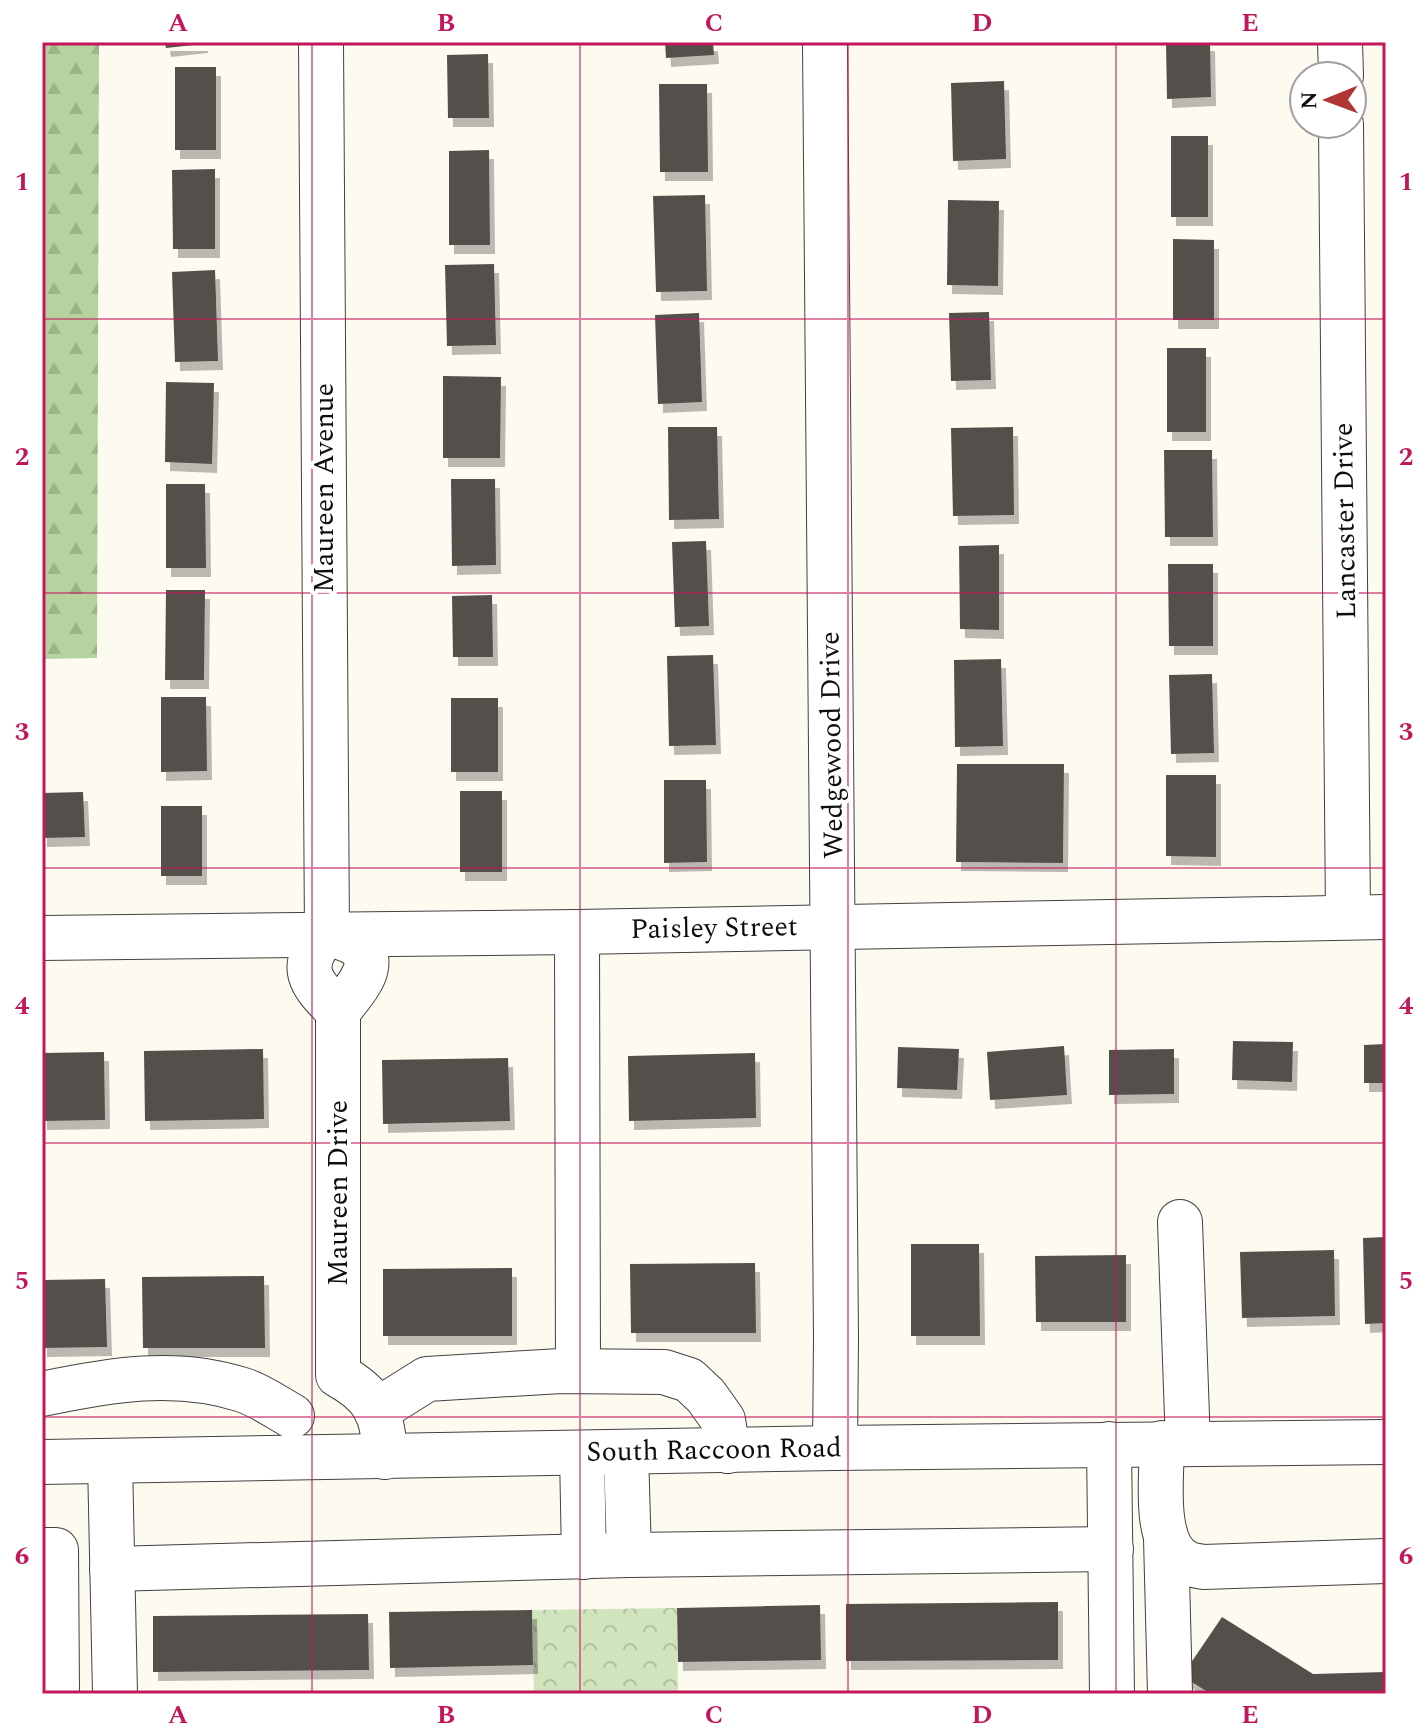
<svg xmlns="http://www.w3.org/2000/svg" width="1428" height="1736" font-family="Spectral,serif">
  <style>
    .forest { fill: url(#forest-firs) }
    .park { fill: url(#park-crowns) }
    .building { fill: #554f4b; filter: url(#shadow) }
    .lines { fill: none; stroke-linecap: round; stroke-linejoin: round }
    .minor-casing { stroke: #414141; stroke-width: 46 }
    .minor { stroke: #fff; stroke-width: 44 }
    .grid { fill: none; stroke: #c2185b; stroke-width: 2; stroke-opacity: 0.55 }
    .labels { text-anchor: middle; dominant-baseline: central; stroke-width: 8; stroke-linejoin: round; paint-order: stroke }
    .street-label { font-size: 28px; fill: #0e0e0e; stroke: #fff }
    .neatline { fill: none; stroke: #c2185b; stroke-width: 3 }
    .grid-label { font-size: 26px; text-anchor: middle; font-weight: bold; fill: #c2185b }
  </style>
  <defs>
    <pattern id="forest-firs" width="22" height="20" patternUnits="userSpaceOnUse" patternTransform="scale(2)"><rect width="22" height="20" fill="#b5d39e"/><path d="M5 1l3.5 6h-7zM16 11l3.5 6h-7z" fill="#9ab487"/></pattern>
    <pattern id="park-crowns" width="20" height="18" patternUnits="userSpaceOnUse" patternTransform="scale(2)"><rect width="20" height="18" fill="#d0e4bd"/><path d="M2 6a3 3 0 1 1 6 0M12 15a3 3 0 1 1 6 0" fill="none" stroke="#b1c2a1"/></pattern>
    <filter id="shadow"><feDropShadow dx="5" dy="9" stdDeviation="0" flood-color="#0004"/></filter>
  </defs>
  <rect width="100%" height="100%" fill="#fdfbf0"/>
  <polygon class="forest" points="42,42 99,42 97,658 42,659"/>
  <polygon class="park" points="677,1608 678,1694 534,1694 532,1610"/>
  <g class="building">
    <polygon points="165,42 203,42 203,44 166,48"/>
    <polygon points="665,42 713,42 714,55 666,58"/>
    <polygon points="1166,42 1210,42 1211,97 1167,99"/>
    <polygon points="488,54 489,118 448,118 447,55"/>
    <rect x="175" y="67" width="41" height="83"/>
    <polygon points="1004,81 1006,159 953,161 951,83"/>
    <polygon points="659,84 707,84 708,172 660,172"/>
    <rect x="1171" y="136" width="37" height="81"/>
    <polygon points="489,150 490,245 449,245 449,151"/>
    <polygon points="215,169 215,249 173,249 172,170"/>
    <polygon points="705,195 707,291 656,292 653,196"/>
    <polygon points="948,200 999,201 998,286 947,285"/>
    <polygon points="1173,239 1214,240 1214,320 1173,320"/>
    <polygon points="494,264 496,345 447,346 445,265"/>
    <polygon points="215,270 218,361 175,362 172,272"/>
    <polygon points="989,312 991,380 951,381 949,313"/>
    <polygon points="699,313 702,402 658,404 655,315"/>
    <rect x="1167" y="348" width="39" height="84"/>
    <polygon points="443,376 501,377 500,458 443,458"/>
    <polygon points="166,382 214,383 212,464 165,462"/>
    <polygon points="668,427 717,427 719,519 669,520"/>
    <polygon points="1013,427 1014,515 953,516 951,428"/>
    <polygon points="1164,450 1212,450 1213,537 1165,537"/>
    <polygon points="451,479 495,479 496,565 452,566"/>
    <polygon points="166,484 205,484 206,568 166,568"/>
    <polygon points="706,541 709,626 675,627 672,542"/>
    <polygon points="999,545 999,630 960,629 959,546"/>
    <polygon points="1168,564 1213,564 1213,646 1169,646"/>
    <polygon points="166,590 205,590 204,680 165,680"/>
    <polygon points="492,595 493,657 453,657 452,596"/>
    <polygon points="713,655 716,745 669,746 667,656"/>
    <polygon points="1001,659 1003,746 955,747 954,660"/>
    <polygon points="1212,674 1214,753 1171,754 1169,675"/>
    <polygon points="161,697 206,697 207,771 161,772"/>
    <rect x="451" y="698" width="47" height="74"/>
    <polygon points="957,764 1064,764 1063,863 956,862"/>
    <polygon points="1166,775 1216,775 1216,857 1166,856"/>
    <polygon points="664,780 706,780 707,862 664,863"/>
    <rect x="460" y="791" width="42" height="81"/>
    <polygon points="83,792 85,837 42,838 42,793"/>
    <rect x="161" y="806" width="41" height="70"/>
    <polygon points="1233,1041 1293,1042 1292,1082 1232,1080"/>
    <polygon points="1386,1044 1386,1083 1364,1083 1364,1045"/>
    <polygon points="1064,1046 1067,1095 990,1100 987,1052"/>
    <polygon points="898,1047 959,1049 957,1090 897,1088"/>
    <polygon points="263,1049 264,1119 145,1121 144,1051"/>
    <polygon points="1174,1049 1174,1094 1109,1095 1109,1050"/>
    <polygon points="104,1052 105,1120 42,1121 42,1053"/>
    <polygon points="755,1053 756,1118 629,1121 628,1056"/>
    <polygon points="508,1058 510,1121 383,1124 382,1060"/>
    <polygon points="1386,1237 1386,1323 1365,1324 1363,1238"/>
    <polygon points="911,1244 979,1244 980,1336 911,1336"/>
    <polygon points="1334,1250 1335,1316 1242,1318 1240,1252"/>
    <polygon points="1126,1255 1126,1322 1036,1322 1035,1256"/>
    <polygon points="755,1263 756,1333 631,1333 630,1264"/>
    <polygon points="512,1268 512,1336 383,1336 383,1269"/>
    <polygon points="264,1276 265,1348 143,1348 142,1277"/>
    <polygon points="105,1279 107,1347 42,1348 42,1280"/>
    <polygon points="1058,1602 1058,1660 846,1661 846,1604"/>
    <polygon points="820,1605 821,1660 678,1662 677,1608"/>
    <polygon points="532,1610 533,1665 390,1668 389,1612"/>
    <polygon points="368,1614 369,1670 153,1672 153,1616"/>
    <polygon points="1222,1617 1313,1674 1386,1672 1386,1694 1211,1694 1182,1676"/>
  </g>
  <g class="lines">
    <defs>
      <g id="minor">
        <polyline points="321,42 327,933"/>
        <polyline points="825,42 836,1338 835,1448"/>
        <polyline points="1340,42 1341,76"/>
        <polyline points="1341,124 1348,917"/>
        <polyline points="577,932 578,1371"/>
        <path d="M327 933C296 967 310 983 338 1011V1375C376 1396 383 1414 385 1457"/>
        <path d="M327 933C337 937 349 939 357 945 382 964 351 995 338 1011"/>
        <polyline points="42,938 577,932 1386,917"/>
        <polyline points="1180,1222 1188,1444"/>
        <path d="M42 1394C109 1380 176 1368 243 1390 259 1395 276 1407 292 1416"/>
        <polyline points="376,1411 427,1379 561,1371 664,1372 689,1380 706,1396 723,1420 728,1451"/>
        <path d="M1162 1443C1162 1475 1152 1545 1185 1562 1190 1565 1198 1566 1203 1567L1386 1561"/>
        <polyline points="1109,1444 1112,1694"/>
        <polyline points="626,1452 629,1555"/>
        <polyline points="582,1453 584,1557"/>
        <polyline points="110,1461 115,1694"/>
        <polyline points="42,1462 835,1448 1386,1442"/>
        <polyline points="1166,1538 1170,1694"/>
        <polyline points="42,1550 56,1550 57,1694"/>
        <polyline points="112,1569 629,1555 1111,1549"/>
      </g>
    </defs>
    <use href="#minor" class="minor-casing"/>
    <use href="#minor" class="minor"/>
  </g>
  <path class="grid" d="M312 42V1694M580 42V1694M848 42V1694M1116 42V1694M42 319H1386M42 593H1386M42 868H1386M42 1143H1386M42 1417H1386"/>
  <g class="labels">
    <g class="street-label">
      <text transform="translate(324 488) rotate(-90)">Maureen Avenue</text>
      <text transform="translate(1345 521) rotate(-91)">Lancaster Drive</text>
      <text transform="translate(832 745) rotate(-91)">Wedgewood Drive</text>
      <text transform="translate(714 928) rotate(-1)">Paisley Street</text>
      <text transform="translate(338 1193) rotate(-90)">Maureen Drive</text>
      <text transform="translate(714 1450) rotate(-1)">South Raccoon Road</text>
    </g>
  </g>
  <rect width="1428" height="1736" fill="none" stroke="#ffffff" stroke-width="88"/>
  <g transform="translate(1328 100) rotate(269)"><circle r="38" fill="#ffffff" stroke="#9f9f9f" stroke-width="2"/>
  <path d="M0-6L14 30L0 20L-14 30Z" fill="#af3537"/>
  <text y="-12" font-size="22" font-weight="bold" text-anchor="middle" fill="#0e0e0e">N</text>
  </g>
  <rect x="44" y="44" width="1340" height="1648" class="neatline"/>
  <g class="grid-label">
    <text x="178" y="31">A</text>
    <text x="446" y="31">B</text>
    <text x="714" y="31">C</text>
    <text x="982" y="31">D</text>
    <text x="1250" y="31">E</text>
    <text x="22" y="190">1</text>
    <text x="1406" y="190">1</text>
    <text x="22" y="465">2</text>
    <text x="1406" y="465">2</text>
    <text x="22" y="740">3</text>
    <text x="1406" y="740">3</text>
    <text x="22" y="1014">4</text>
    <text x="1406" y="1014">4</text>
    <text x="22" y="1289">5</text>
    <text x="1406" y="1289">5</text>
    <text x="22" y="1564">6</text>
    <text x="1406" y="1564">6</text>
    <text x="178" y="1723">A</text>
    <text x="446" y="1723">B</text>
    <text x="714" y="1723">C</text>
    <text x="982" y="1723">D</text>
    <text x="1250" y="1723">E</text>
  </g>
</svg>
